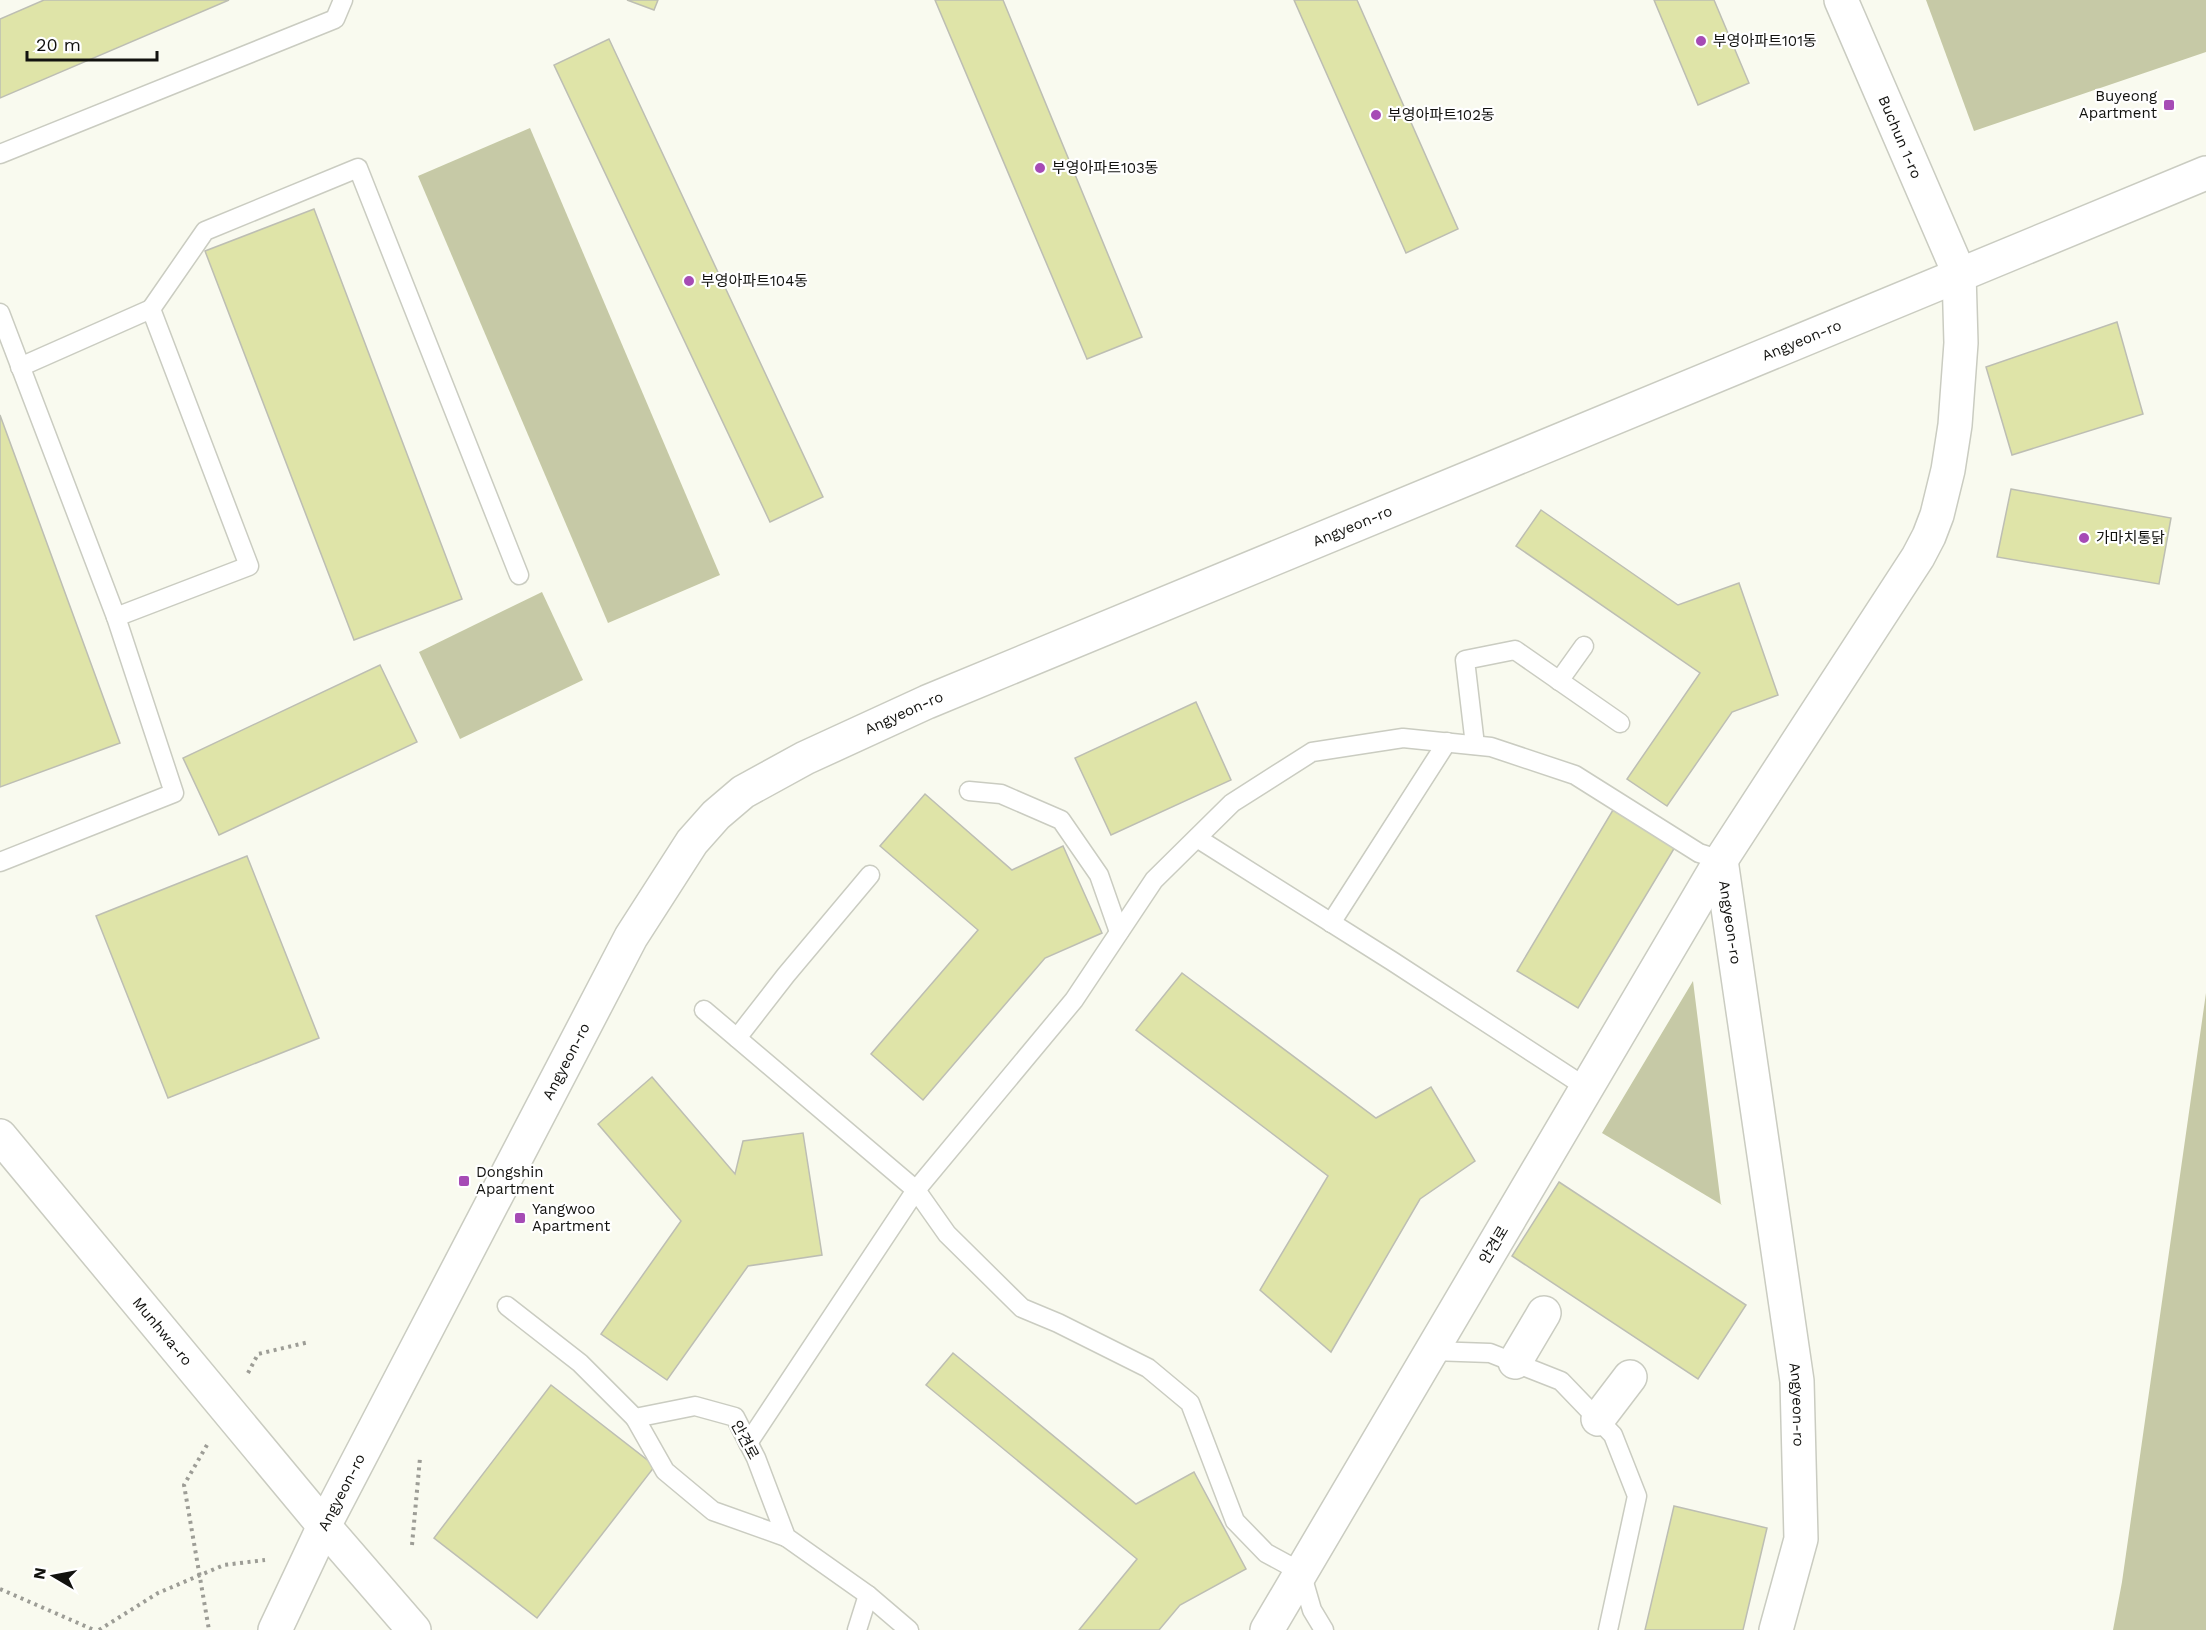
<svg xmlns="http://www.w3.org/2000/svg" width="2206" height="1630" font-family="'Work Sans','Noto Sans KR',sans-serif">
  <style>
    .green { fill: #c6c9a6 }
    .building { fill: #dfe4a8; stroke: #bdbeb3; stroke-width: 1.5 }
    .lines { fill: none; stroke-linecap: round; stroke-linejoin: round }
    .service-casing { stroke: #caccc1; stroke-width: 21 }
    .minor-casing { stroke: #caccc1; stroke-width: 36 }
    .tertiary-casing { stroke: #caccc1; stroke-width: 36 }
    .secondary-casing { stroke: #caccc1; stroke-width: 36 }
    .path { stroke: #9d9d96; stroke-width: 4; stroke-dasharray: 3 4.5; stroke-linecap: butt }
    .service { stroke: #fff; stroke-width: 18 }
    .minor { stroke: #fff; stroke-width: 33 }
    .tertiary { stroke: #fff; stroke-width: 33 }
    .secondary { stroke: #fff; stroke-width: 33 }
    .poi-dot { fill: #a64bb5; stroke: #fff; stroke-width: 2 }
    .labels { text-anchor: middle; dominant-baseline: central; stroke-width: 4.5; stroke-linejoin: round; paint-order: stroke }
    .poi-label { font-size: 15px; fill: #12120f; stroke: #fff; text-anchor: start }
    .street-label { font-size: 15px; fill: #12120f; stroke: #fff }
  </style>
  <rect width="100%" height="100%" fill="#f9faef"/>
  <g class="green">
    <polygon points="1926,0 2206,0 2206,52 1974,131"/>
    <polygon points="530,128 720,575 608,623 418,176"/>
    <polygon points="542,592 583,680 460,739 419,652"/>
    <polygon points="1693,981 1721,1205 1722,1205 1602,1133"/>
    <polygon points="2206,993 2206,1630 2113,1630 2122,1582"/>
  </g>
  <g class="building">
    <polygon points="44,0 229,0 0,98 0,19"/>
    <polygon points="627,0 658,0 654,10"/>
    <polygon points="935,0 1003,0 1142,337 1087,359"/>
    <polygon points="1294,0 1357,0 1458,229 1406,253"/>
    <polygon points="1654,0 1714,0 1749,83 1698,105"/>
    <polygon points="609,39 823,497 770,522 554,65"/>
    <polygon points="314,209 462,599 354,640 205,251"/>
    <polygon points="2117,322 2143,414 2012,455 1986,367"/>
    <polygon points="0,415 120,743 0,787"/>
    <polygon points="2011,489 2171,518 2159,584 1997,557"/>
    <polygon points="1541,510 1678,605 1739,583 1778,695 1732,712 1667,806 1627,779 1700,673 1516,546"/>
    <polygon points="380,665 417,742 219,835 183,758"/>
    <polygon points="1196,702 1231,780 1111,835 1075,758"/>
    <polygon points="925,794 1012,870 1063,846 1102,933 1045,958 923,1100 871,1054 978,930 880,846"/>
    <polygon points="1613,810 1675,847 1578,1008 1517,971"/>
    <polygon points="247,856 319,1038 168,1098 96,916"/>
    <polygon points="1182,973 1376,1118 1431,1087 1475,1161 1420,1199 1331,1352 1260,1290 1328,1176 1136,1030"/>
    <polygon points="652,1077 735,1174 743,1141 803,1133 822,1255 748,1266 667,1380 601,1334 681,1221 598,1124"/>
    <polygon points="1559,1182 1746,1305 1698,1379 1512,1256"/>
    <polygon points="953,1353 1136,1504 1194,1472 1246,1569 1180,1605 1159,1630 1079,1630 1137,1559 926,1385"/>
    <polygon points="551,1385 655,1466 537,1618 434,1538"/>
    <polygon points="1674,1506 1767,1528 1743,1630 1645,1630"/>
  </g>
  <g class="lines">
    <defs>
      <g id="service">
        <polyline points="0,154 335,19 343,0"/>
        <polyline points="0,313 116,617 174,793 0,862"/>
        <polyline points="20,367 151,309"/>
        <polyline points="116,617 249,566 151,309 205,231 358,168 519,575"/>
        <polyline points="1559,681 1584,646"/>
        <polyline points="1475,745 1465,660 1515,650 1620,723"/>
        <polyline points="969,791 1001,794 1061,820 1099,875 1119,932"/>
        <polyline points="1197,838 1392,961 1587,1088"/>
        <polyline points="1331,923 1447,742"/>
        <polyline points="704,1010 916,1190 947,1234 1022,1308 1058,1323 1148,1368 1190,1403 1235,1521 1266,1553 1301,1572 1312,1610 1324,1630"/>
        <polyline points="737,1038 786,975 870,875"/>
        <polyline points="507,1306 580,1363 635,1418 695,1406 735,1417 756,1458 786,1537 868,1595 909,1630"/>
        <polyline points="1432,1351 1490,1353 1561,1381 1613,1435 1637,1496 1608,1630"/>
        <polyline points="635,1418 665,1471 713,1511 786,1537"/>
        <polyline points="748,1443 916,1190 1074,1000 1154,880 1232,803 1312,752 1403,738 1491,747 1575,775 1699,853 1721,860"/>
        <polyline points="857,1630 868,1595"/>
      </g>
      <g id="minor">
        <path id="s1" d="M1721 860 1797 1381 1801 1539 1776 1630"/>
        <polyline points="1515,1362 1544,1313"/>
        <polyline points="1598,1419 1630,1377"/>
        <polyline points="324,1526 414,1630"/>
        <polyline points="1267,1630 1721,860 1918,557 1929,536 1937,515 1948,470 1955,425 1961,343 1959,273 1841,0"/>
      </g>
      <g id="tertiary">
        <path id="s2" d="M0 1136 324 1526"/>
      </g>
      <g id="secondary">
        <path id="s3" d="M275 1630 324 1526 631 937 692 842 716 815 743 792 805 758 927 702 2206 173"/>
      </g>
    </defs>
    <use href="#service" class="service-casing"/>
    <use href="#minor" class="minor-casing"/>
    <use href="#tertiary" class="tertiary-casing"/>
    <use href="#secondary" class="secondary-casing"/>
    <g class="path">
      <polyline points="248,1373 258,1354 309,1342"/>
      <polyline points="207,1445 184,1485 209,1630"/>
      <polyline points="412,1545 420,1458"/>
      <polyline points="0,1589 94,1630"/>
      <polyline points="99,1630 158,1593 224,1565 265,1560"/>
    </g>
    <use href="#service" class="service"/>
    <use href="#minor" class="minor"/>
    <use href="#tertiary" class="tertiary"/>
    <use href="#secondary" class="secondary"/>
  </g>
  <g class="poi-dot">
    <circle cx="1701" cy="41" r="6"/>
    <rect x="2163" y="99" width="12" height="12" rx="3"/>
    <circle cx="1376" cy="115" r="6"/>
    <circle cx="1040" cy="168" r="6"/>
    <circle cx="689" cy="281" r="6"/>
    <circle cx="2084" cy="538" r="6"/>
    <rect x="458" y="1175" width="12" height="12" rx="3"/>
    <rect x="514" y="1212" width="12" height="12" rx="3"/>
  </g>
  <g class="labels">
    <g class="poi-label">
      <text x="1713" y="41">부영아파트101동</text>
      <text x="2157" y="96" text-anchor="end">Buyeong<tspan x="2157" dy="17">Apartment</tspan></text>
      <text x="1388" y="115">부영아파트102동</text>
      <text x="1052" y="168">부영아파트103동</text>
      <text x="701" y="281">부영아파트104동</text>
      <text x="2096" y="538">가마치통닭</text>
      <text x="476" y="1172">Dongshin<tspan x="476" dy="17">Apartment</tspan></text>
      <text x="532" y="1209">Yangwoo<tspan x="532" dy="17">Apartment</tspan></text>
    </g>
    <g class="street-label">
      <text transform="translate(1900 137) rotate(67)">Buchun 1-ro</text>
      <text stroke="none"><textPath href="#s3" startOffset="2115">Angyeon-ro</textPath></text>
      <text stroke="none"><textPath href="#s3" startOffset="1629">Angyeon-ro</textPath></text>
      <text stroke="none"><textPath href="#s3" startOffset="1143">Angyeon-ro</textPath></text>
      <text stroke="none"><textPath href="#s1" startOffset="63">Angyeon-ro</textPath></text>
      <text stroke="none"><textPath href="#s3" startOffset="639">Angyeon-ro</textPath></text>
      <text transform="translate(1494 1245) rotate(-59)">안견로</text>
      <text stroke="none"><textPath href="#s2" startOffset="254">Munhwa-ro</textPath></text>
      <text stroke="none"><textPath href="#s1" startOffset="550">Angyeon-ro</textPath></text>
      <text transform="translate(745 1440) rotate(62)">안견로</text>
      <text stroke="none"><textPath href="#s3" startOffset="153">Angyeon-ro</textPath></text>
    </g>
  </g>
  <g transform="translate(54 1576) rotate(280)" stroke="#ffffff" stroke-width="4.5" paint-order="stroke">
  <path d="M0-4.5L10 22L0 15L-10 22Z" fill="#12120f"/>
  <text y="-9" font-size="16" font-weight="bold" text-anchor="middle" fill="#12120f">N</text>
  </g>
  <path d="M27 51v9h130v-9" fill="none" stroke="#12120f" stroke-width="3"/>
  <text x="36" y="51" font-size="18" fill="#12120f" stroke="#ffffff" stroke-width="4.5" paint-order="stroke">20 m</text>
</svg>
